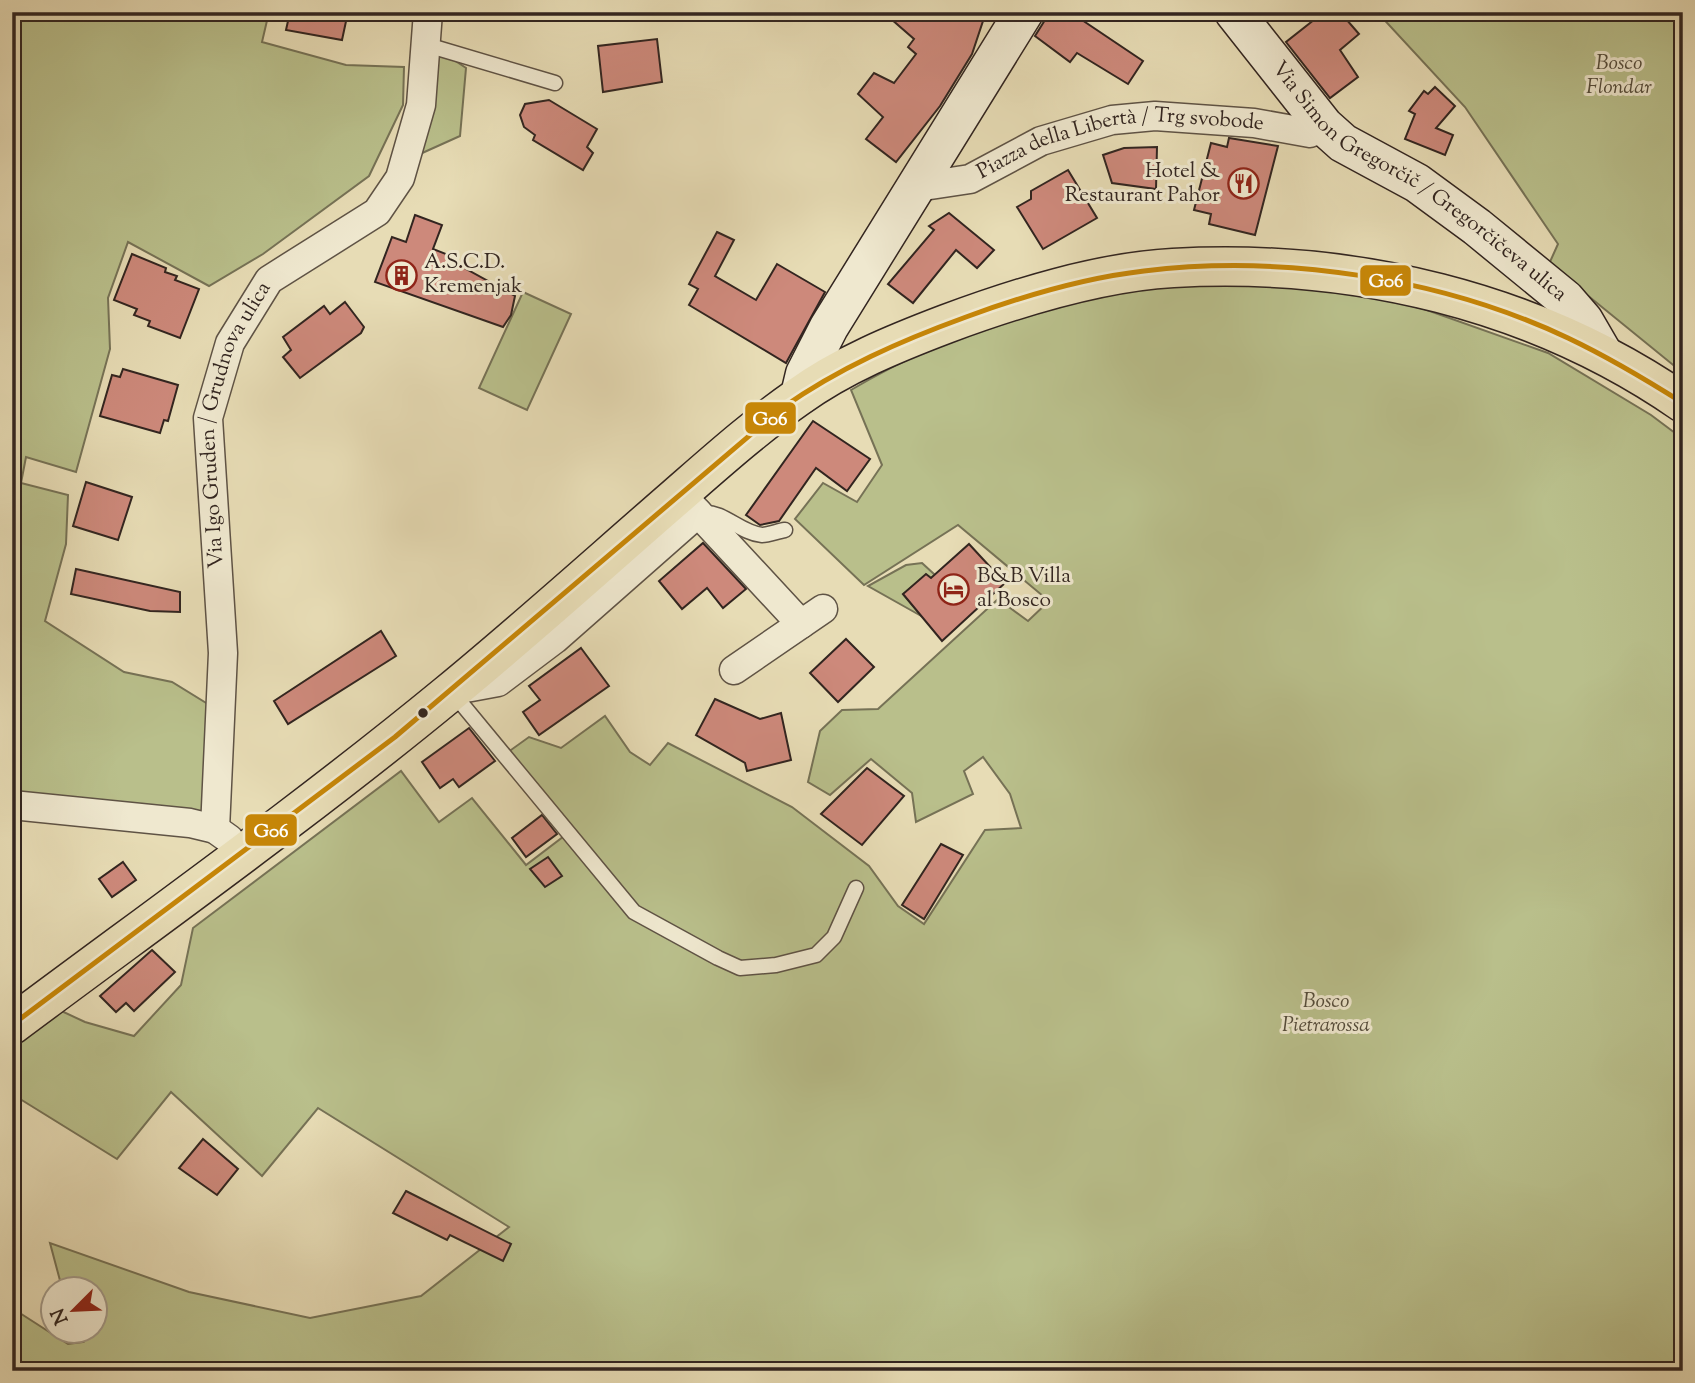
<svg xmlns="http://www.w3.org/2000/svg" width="1695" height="1383" font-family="'Sorts Mill Goudy',serif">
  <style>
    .green { fill: #b9bf8b; stroke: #767256; stroke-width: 2 }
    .building { fill: #cd897b; stroke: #322520; stroke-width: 2 }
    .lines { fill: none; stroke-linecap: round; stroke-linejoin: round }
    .lane-casing { stroke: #5f5345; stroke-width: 17 }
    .street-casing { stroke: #5f5345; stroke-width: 31 }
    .secondary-casing { stroke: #322520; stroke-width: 41 }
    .primary-casing { stroke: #322520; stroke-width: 41 }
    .lane { stroke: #efe8cf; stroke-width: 14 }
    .street { stroke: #efe8cf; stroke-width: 28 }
    .secondary { stroke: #efe8cf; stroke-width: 38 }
    .primary { stroke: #e7dcb5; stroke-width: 38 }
    .bus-1-casing { stroke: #efe8cf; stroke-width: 10 }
    .bus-1 { stroke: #c68608; stroke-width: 5 }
    .bus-dot { fill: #322520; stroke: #efe8cf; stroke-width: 2.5 }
    .labels { text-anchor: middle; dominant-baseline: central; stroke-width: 6; stroke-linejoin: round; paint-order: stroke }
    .park-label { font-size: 21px; font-style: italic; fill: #544c3b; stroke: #efe8cf }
    .street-label { font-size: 21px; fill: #322520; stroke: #efe8cf }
    .poi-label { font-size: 21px; fill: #322520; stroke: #efe8cf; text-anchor: start }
    .line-badge { stroke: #efe8cf; stroke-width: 2.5 }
    .badge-label { font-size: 19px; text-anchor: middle; font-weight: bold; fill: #fff }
  </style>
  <rect width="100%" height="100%" fill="#e7dcb5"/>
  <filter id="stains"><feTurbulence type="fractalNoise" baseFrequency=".00286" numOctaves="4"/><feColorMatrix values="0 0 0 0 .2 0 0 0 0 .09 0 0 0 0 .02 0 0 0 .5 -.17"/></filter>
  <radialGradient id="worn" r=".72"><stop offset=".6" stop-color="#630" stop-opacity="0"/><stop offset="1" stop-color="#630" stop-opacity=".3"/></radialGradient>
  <g class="green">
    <polygon points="12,12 269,12 262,42 346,65 404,67 403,105 369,176 263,254 209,286 128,242 108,298 110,349 76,472 26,457 21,483 68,495 66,544 45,621 124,672 172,682 211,706 205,812 12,794"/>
    <polygon points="1377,12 1683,12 1683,373 1549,264 1558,244 1465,107"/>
    <polygon points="432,53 451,58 466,68 460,136 420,154"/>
    <path d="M1254 281 1360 293 1424 309 1548 353 1651 415 1683 439V1371H12V1308L68 1344 83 1342 74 1331 94 1330V1288H62L50 1243 189 1292 310 1318 421 1296 509 1227 318 1108 262 1176 171 1092 117 1159 12 1094V1042L55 1008 85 1022 134 1036 181 985 193 928 401 771 439 822 472 798 526 865 568 833 504 755 529 737 561 748 605 716 630 752 650 765 668 743 792 807 869 866 898 906 924 924 985 830 1021 828 1010 794 983 757 964 771 973 794 916 822 912 793 871 759 830 795 808 782 820 731 842 710 878 709 998 599 1028 621 1049 601 958 525 864 585 795 519 823 483 857 502 882 465 851 390C943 335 1047 303 1152 287 1185 282 1220 282 1254 281Z"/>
    <polygon points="523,292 571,314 527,410 479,388"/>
    <polygon points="922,563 935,575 931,578 926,575 903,594 923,617 868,586 906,565"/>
  </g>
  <g class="building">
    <polygon points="290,12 348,12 342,40 286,30"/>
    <polygon points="883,12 986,12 972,54 940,106 896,162 866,139 883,117 858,94 874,73 894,83 916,54 908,47 914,39"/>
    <polygon points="1050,12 1070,12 1143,61 1128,84 1077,53 1070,62 1035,36"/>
    <polygon points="1324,12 1340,12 1359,34 1340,50 1358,77 1330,98 1286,42"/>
    <polygon points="657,39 662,82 603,92 598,46"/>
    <polygon points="1435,87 1455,106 1436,128 1453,135 1445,155 1405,139 1415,114 1409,111 1424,91 1428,94"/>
    <polygon points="549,100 597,129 587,147 593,153 583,170 533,140 535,135 524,127 520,115 525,104"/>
    <polygon points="1229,138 1278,146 1255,235 1209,224 1211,214 1194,210 1211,143 1227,147"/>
    <polygon points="1157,147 1156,189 1112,183 1103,155 1124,148"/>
    <polygon points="1068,170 1097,218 1043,249 1017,207 1031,199 1031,191"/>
    <polygon points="949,213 994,250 977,268 956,250 913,303 888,284 934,230 929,226"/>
    <polygon points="415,215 442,225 433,249 451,256 450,260 515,296 511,315 503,327 375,282 392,237 406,242"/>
    <polygon points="717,232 734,240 715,276 756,300 777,264 825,292 786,363 689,305 698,289 689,284"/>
    <polygon points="132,254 166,268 165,272 177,276 175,280 199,289 180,338 148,326 150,321 134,315 137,309 114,300"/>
    <polygon points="345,302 364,327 361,333 300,378 283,357 291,350 283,337 324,306 330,314"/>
    <polygon points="123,369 178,385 168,421 164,420 160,433 100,416 112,375 120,377"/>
    <polygon points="813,421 870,459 847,491 816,468 779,521 760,525 746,515"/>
    <polygon points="86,482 132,497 118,540 73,526"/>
    <polygon points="703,543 746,589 723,608 707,588 682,609 659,581"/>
    <polygon points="969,544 1005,583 942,641 903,594 926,574 931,578"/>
    <polygon points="76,569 180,592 180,612 150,611 71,594"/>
    <polygon points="381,631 396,656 288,724 274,701"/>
    <polygon points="846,639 874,667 838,702 810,673"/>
    <polygon points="581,648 609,686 539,735 523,712 540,700 529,686"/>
    <polygon points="715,699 760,719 781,713 791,760 747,771 745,763 696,735"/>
    <polygon points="469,728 495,761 459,787 453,779 440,788 422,762"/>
    <polygon points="867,768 904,796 862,845 821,814"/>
    <polygon points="542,815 557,834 526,857 512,838"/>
    <polygon points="941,844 963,855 924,919 902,905"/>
    <polygon points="548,857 562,876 545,887 530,869"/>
    <polygon points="123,862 136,880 112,897 99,879"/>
    <polygon points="152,950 175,972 134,1011 126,1003 116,1012 100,996"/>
    <polygon points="203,1139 238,1169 217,1195 179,1168"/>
    <polygon points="406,1191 511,1244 503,1261 450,1235 447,1240 393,1213"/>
  </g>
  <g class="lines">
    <defs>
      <g id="lane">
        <polyline points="427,45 555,83"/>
        <path d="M703 513C724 511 740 533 762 535 769 535 778 531 785 530"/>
        <polyline points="452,692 634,912 718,958 740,968 776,965 816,955 834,937 856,888"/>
      </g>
      <g id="street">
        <path id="s1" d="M917 187 970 179 1041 141 1112 120 1155 116 1254 123 1310 133 1324 126"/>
        <polyline points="687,501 801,624"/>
        <polyline points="734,670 823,609"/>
        <polyline points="455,690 498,682 555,639 698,513"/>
        <polyline points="12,805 190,823 215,829 229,839"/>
        <path id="s2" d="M215 829 223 653 208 418 230 343 269 280 377 212 400 178 421 105 428 12"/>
      </g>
      <g id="secondary">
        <path id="s3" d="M1234 12 1324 126 1343 143 1417 183 1477 227 1565 299 1584 321 1602 352"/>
        <polyline points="800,395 805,374 829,327 1024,12"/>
      </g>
      <path id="primary" d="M12 1025C158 916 307 810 448 694 526 630 601 562 677 496 716 462 755 427 798 397 842 365 896 343 946 324 1016 298 1098 272 1173 268 1353 258 1534 300 1683 403"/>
    </defs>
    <use href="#lane" class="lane-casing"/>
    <use href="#street" class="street-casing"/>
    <use href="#secondary" class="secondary-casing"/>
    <use href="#primary" class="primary-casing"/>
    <use href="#lane" class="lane"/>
    <use href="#street" class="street"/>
    <use href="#secondary" class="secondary"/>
    <use href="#primary" class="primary"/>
    <defs>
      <path id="bus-1" d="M12 1025 395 737 782 408C839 368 900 341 966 317 1023 296 1083 278 1144 271 1284 254 1441 278 1568 338 1608 357 1645 379 1683 403"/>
    </defs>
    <use href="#bus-1" class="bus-1-casing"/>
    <use href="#bus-1" class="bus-1"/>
  </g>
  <defs>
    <symbol id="restaurant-ring" viewBox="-11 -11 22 22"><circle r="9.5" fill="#efe8cf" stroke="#8f2418" stroke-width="1.5"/><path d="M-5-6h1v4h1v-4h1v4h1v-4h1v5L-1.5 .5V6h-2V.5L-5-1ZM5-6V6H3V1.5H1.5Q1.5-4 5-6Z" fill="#8f2418"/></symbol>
    <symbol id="building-ring" viewBox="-11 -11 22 22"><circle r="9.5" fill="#efe8cf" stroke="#8f2418" stroke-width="1.5"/><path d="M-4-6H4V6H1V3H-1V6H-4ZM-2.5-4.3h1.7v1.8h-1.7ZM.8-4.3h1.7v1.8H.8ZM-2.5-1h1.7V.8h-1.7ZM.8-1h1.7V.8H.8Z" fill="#8f2418"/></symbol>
    <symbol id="hotel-ring" viewBox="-11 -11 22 22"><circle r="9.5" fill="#efe8cf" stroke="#8f2418" stroke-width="1.5"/><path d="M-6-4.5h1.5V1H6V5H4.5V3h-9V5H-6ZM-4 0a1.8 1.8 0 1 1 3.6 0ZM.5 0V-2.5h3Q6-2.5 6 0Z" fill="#8f2418"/></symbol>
  </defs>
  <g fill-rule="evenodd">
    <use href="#restaurant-ring" x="1226" y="166" width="35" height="35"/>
    <use href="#building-ring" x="384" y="258" width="35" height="35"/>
    <use href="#hotel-ring" x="936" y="572" width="35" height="35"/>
  </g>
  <circle class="bus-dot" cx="423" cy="713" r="6"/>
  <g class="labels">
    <g class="park-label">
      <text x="1619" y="64">Bosco<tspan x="1619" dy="24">Flondar</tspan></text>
      <text x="1326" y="1002">Bosco<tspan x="1326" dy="24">Pietrarossa</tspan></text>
    </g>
    <g class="street-label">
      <text stroke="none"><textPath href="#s1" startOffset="212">Piazza della Libertà / Trg svobode</textPath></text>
      <text stroke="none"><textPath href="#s3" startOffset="254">Via Simon Gregorčič / Gregorčičeva ulica</textPath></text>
      <text stroke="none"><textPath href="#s2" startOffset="410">Via Igo Gruden / Grudnova ulica</textPath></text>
    </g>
    <g class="poi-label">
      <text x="1220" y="172" text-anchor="end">Hotel &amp;<tspan x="1220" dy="24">Restaurant Pahor</tspan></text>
      <text x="424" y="263">A.S.C.D.<tspan x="424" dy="24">Kremenjak</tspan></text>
      <text x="977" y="577">B&amp;B Villa<tspan x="977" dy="24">al Bosco</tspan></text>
    </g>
  </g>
  <g class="line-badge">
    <rect x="1359" y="264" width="53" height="33" rx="7" fill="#c68608"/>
    <rect x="744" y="401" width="53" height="34" rx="7" fill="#c68608"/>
    <rect x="244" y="813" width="54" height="34" rx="7" fill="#c68608"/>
  </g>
  <g class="badge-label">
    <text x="1386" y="287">G06</text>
    <text x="770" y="425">G06</text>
    <text x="271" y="837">G06</text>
  </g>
  <rect width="1695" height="1383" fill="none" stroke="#e7dcb5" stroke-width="42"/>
  <rect x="14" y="14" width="1667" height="1355" fill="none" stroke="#322520" stroke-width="3.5"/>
  <rect x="21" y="21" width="1653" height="1341" fill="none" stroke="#322520" stroke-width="2"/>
  <g transform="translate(74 1310) rotate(246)"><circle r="33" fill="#efe8cf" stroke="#a39a89" stroke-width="2"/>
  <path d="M0-5L12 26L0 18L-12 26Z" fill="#8f2418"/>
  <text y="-10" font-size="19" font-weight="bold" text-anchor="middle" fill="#322520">N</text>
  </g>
  <rect width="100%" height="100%" filter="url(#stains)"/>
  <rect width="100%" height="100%" fill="url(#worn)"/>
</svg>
